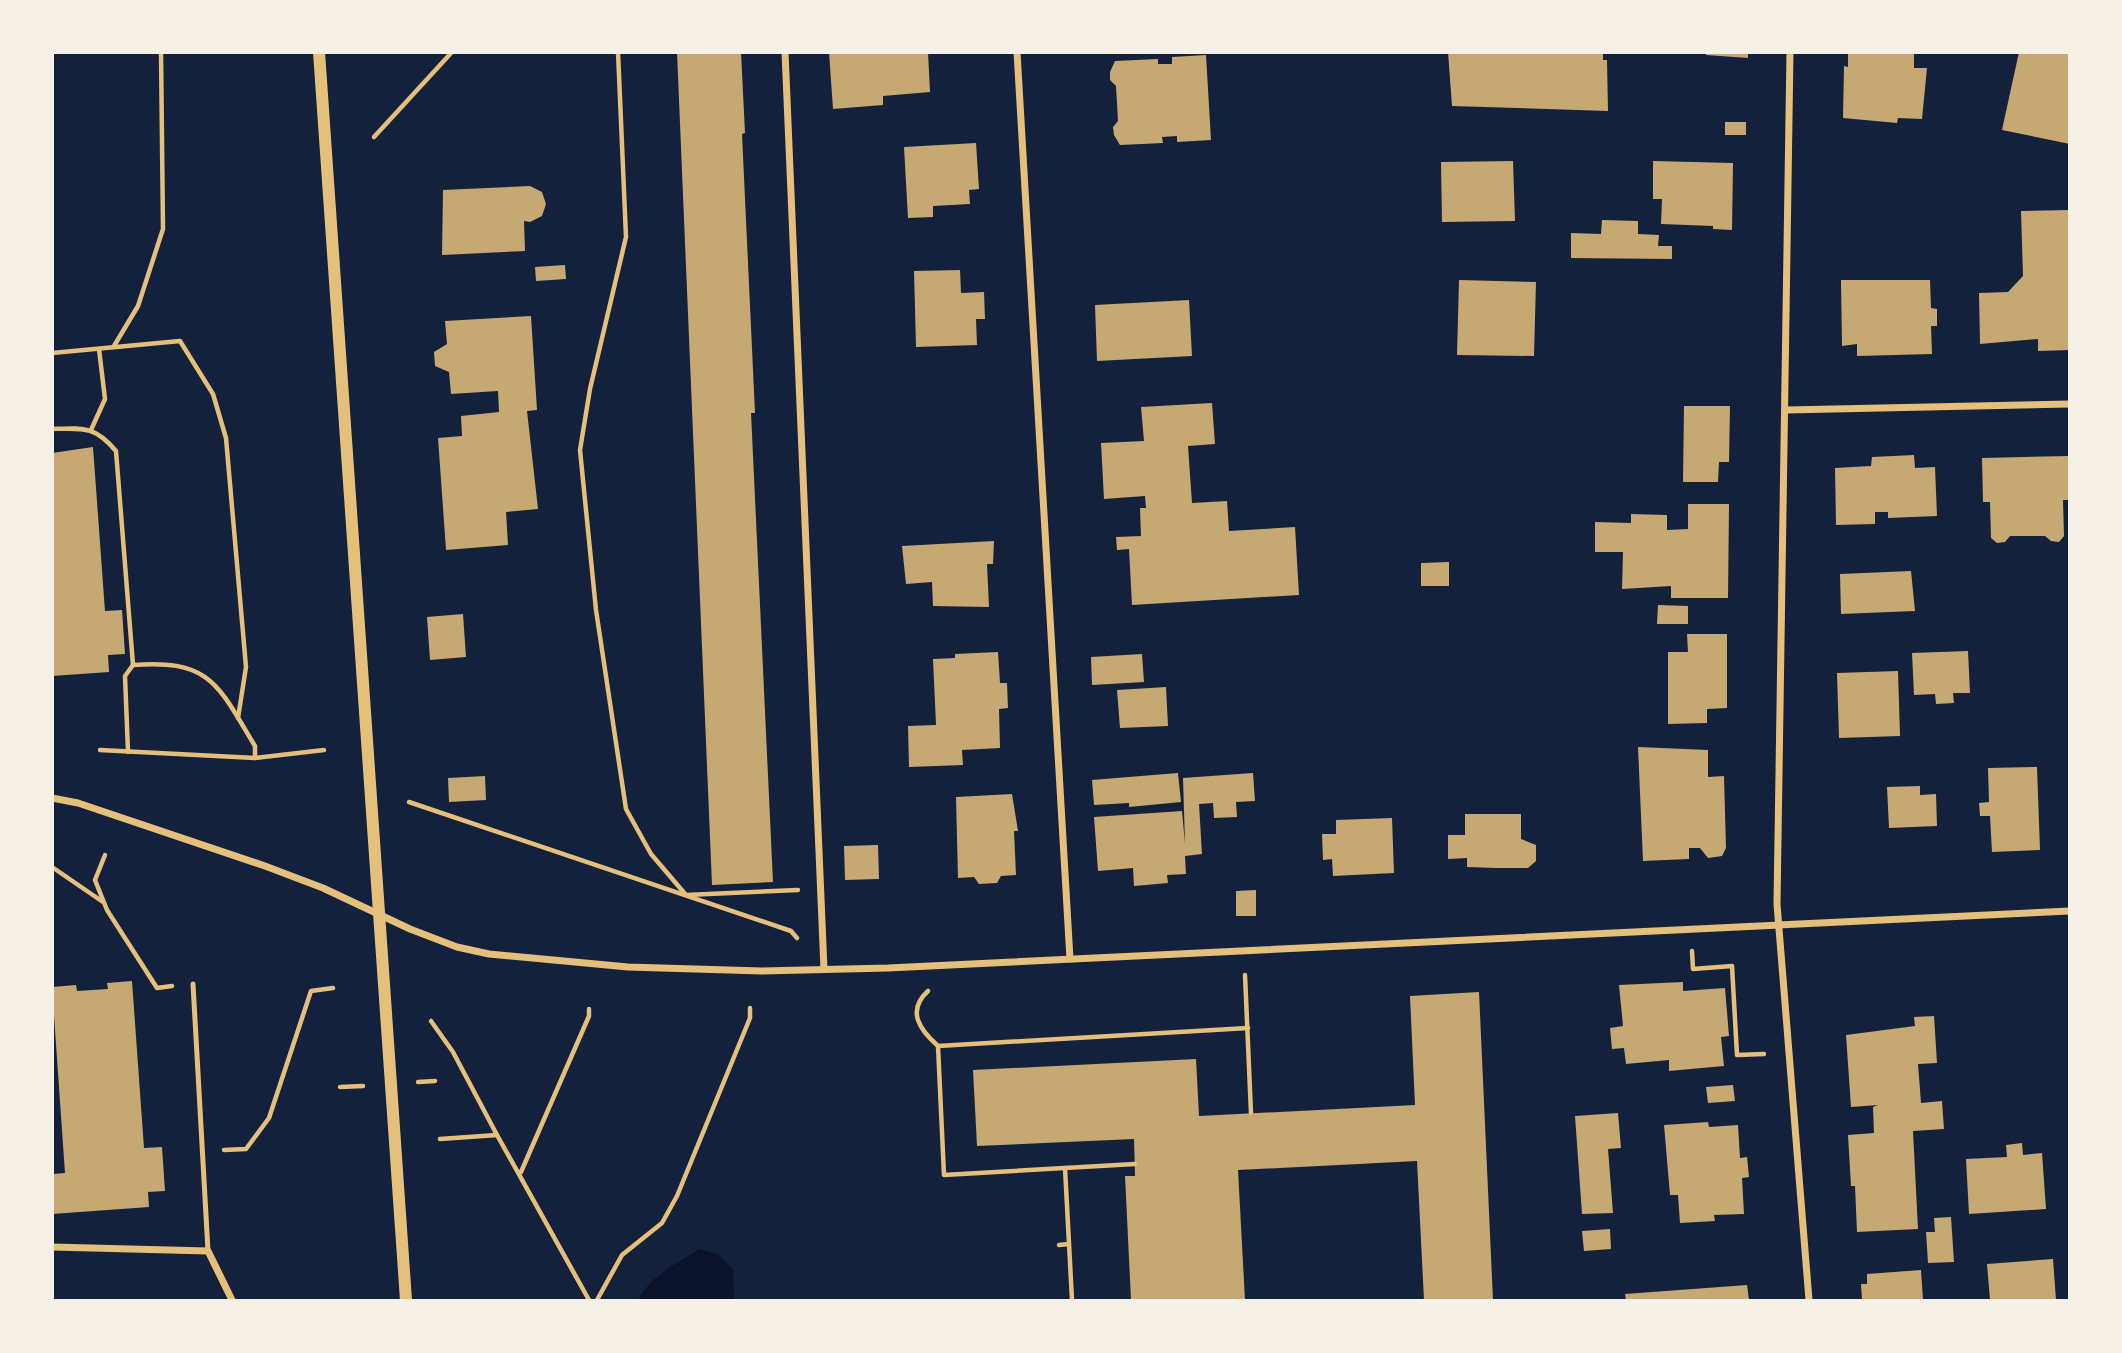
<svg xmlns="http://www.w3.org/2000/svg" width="2122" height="1353" font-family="'Sofia Sans Condensed',sans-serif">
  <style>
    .water { fill: #0b132b }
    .building { fill: #c6a872 }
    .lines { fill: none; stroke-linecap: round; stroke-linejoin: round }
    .path { stroke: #e5c07b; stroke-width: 4.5 }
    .service { stroke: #e5c07b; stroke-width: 5 }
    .minor { stroke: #e5c07b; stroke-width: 7 }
    .tertiary { stroke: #e5c07b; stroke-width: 12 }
  </style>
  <rect width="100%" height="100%" fill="#14213d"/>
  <path class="water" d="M700 1249 717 1254 733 1269 734 1300H638C650 1276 677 1263 700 1249Z"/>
  <g class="building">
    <polygon points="677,52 741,52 745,133 742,134 755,413 751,413 773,882 712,885"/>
    <polygon points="829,52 928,52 930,92 883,96 883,105 833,109"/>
    <polygon points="1448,52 1603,52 1603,60 1607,60 1608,111 1452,106"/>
    <polygon points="1706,52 1748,52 1748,58 1706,55"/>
    <polygon points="1848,52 1914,52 1914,68 1927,68 1922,119 1898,118 1897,123 1843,118 1844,66 1848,67"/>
    <polygon points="2019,52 2070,52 2070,144 2002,130"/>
    <polygon points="1206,55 1211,140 1177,142 1177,136 1162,137 1163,143 1120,145 1114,135 1113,127 1118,121 1117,103 1116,86 1110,80 1110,72 1115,61 1158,59 1158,64 1172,64 1172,57"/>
    <rect x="1725" y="122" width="21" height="13"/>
    <polygon points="976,143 979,189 969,190 970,204 933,206 933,217 908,218 904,147"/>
    <polygon points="1513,161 1515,221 1442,222 1441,162"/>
    <polygon points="1653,161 1733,163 1732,230 1713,229 1713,226 1661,224 1662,199 1653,199"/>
    <polygon points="530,186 542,192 546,204 542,216 530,222 524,221 525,251 442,255 443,190"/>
    <polygon points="2070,210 2070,350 2038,351 2038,339 1980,344 1979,293 2008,292 2023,276 2021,211"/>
    <polygon points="1602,220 1638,221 1638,234 1659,235 1658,246 1672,246 1672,259 1571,258 1571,233 1601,234"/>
    <polygon points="565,265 566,279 536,281 535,267"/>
    <polygon points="960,270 961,293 984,292 985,319 976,319 977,345 916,347 914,271"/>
    <polygon points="1459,280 1536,282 1534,356 1457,355"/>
    <polygon points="1841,280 1930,280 1931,308 1937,309 1937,326 1931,326 1932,354 1857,356 1857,344 1842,346"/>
    <polygon points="1189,300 1192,356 1097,361 1095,305"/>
    <polygon points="531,316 537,410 527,411 538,509 506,512 508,545 446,550 438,438 462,436 461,416 499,412 498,391 451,394 449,372 435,366 434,352 447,344 445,321"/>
    <polygon points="1212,403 1215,444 1188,446 1192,503 1227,501 1229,531 1295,527 1299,595 1132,605 1129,549 1117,550 1116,537 1141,536 1140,508 1146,508 1145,496 1104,499 1101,443 1144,441 1141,407"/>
    <polygon points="1684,406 1730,406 1729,462 1719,462 1718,482 1683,482"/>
    <polygon points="93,447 105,611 122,610 125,654 108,655 109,672 52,676 52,453"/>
    <polygon points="1914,455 1915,468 1935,467 1937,516 1888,518 1888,512 1875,512 1875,524 1836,525 1835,468 1871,466 1872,457"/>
    <polygon points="2069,456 2070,500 2063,500 2064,536 2059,542 2051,541 2045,536 2010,536 2005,542 1997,543 1991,538 1990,502 1983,502 1982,458"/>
    <polygon points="1688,504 1729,504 1728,598 1671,598 1671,586 1622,589 1623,552 1595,552 1595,522 1631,523 1631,514 1667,515 1667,530 1688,529"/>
    <polygon points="994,541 993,564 987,564 989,607 933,606 932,582 906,584 902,546"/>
    <polygon points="1449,562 1449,586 1421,586 1421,563"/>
    <polygon points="1911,571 1915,611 1841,614 1840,574"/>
    <polygon points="1658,605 1688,606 1688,624 1657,624"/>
    <polygon points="463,614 466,657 430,660 427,617"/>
    <polygon points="1687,634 1727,634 1727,708 1707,709 1707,723 1668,724 1668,652 1688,652"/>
    <polygon points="1968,651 1970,693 1953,693 1954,703 1936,704 1935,694 1914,695 1912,653"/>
    <polygon points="998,652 1000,683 1007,683 1008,708 999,709 1000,748 962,750 963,765 909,767 908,726 936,725 933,659 955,658 955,654"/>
    <polygon points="1142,654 1144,682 1092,685 1091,657"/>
    <polygon points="1898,671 1900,736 1839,738 1837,673"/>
    <polygon points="1166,687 1168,726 1120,728 1117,690"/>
    <polygon points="1638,747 1708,750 1708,777 1724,776 1726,848 1722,856 1708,858 1700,848 1689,848 1689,859 1643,861"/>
    <polygon points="2037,767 2040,850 1992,852 1990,816 1980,816 1979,803 1989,802 1988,768"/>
    <polygon points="1178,773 1181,802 1129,807 1129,803 1094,805 1092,780"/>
    <polygon points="1253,773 1255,801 1236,802 1237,817 1214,818 1213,803 1199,804 1202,854 1185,856 1186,874 1167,875 1168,883 1134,886 1133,868 1098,871 1094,817 1182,811 1185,844 1183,778"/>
    <polygon points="485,776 486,800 449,802 448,778"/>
    <polygon points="1920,786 1920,795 1936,794 1937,826 1889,828 1887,787"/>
    <polygon points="1012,794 1018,831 1014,831 1016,875 1001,876 997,883 979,884 974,877 958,878 956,797"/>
    <polygon points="1465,814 1521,814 1521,839 1536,845 1536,861 1528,868 1496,868 1467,867 1467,858 1448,859 1448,835 1465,835"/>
    <polygon points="1392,818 1394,873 1333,876 1332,859 1323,860 1322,834 1336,834 1336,820"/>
    <polygon points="878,845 879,879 845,880 844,846"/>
    <polygon points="1256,890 1256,916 1236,916 1236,891"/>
    <polygon points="132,981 144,1148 162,1147 165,1191 148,1192 149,1207 52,1214 52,1174 65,1173 52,987 76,985 77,991 108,989 107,983"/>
    <polygon points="1683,982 1683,991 1725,988 1729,1036 1721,1037 1724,1066 1669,1071 1669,1060 1626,1064 1624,1048 1612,1049 1610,1028 1623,1026 1619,985"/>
    <polygon points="1479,992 1493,1300 1424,1300 1417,1161 1238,1170 1245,1300 1131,1300 1125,1176 1135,1176 1134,1139 977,1146 973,1070 1196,1059 1199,1116 1415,1105 1410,996"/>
    <polygon points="1934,1016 1937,1063 1918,1064 1921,1103 1942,1101 1944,1129 1913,1131 1918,1229 1857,1232 1855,1186 1851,1186 1848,1135 1874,1133 1873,1107 1878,1105 1851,1107 1846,1035 1915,1026 1914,1017"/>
    <polygon points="1733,1085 1735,1101 1708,1103 1706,1087"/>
    <polygon points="1618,1113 1621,1148 1608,1149 1613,1213 1582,1214 1575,1116"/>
    <polygon points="1708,1122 1709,1127 1738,1125 1740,1158 1747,1157 1749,1177 1742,1178 1744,1214 1714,1215 1715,1221 1680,1223 1678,1195 1670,1195 1664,1125"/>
    <polygon points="2022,1143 2023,1155 2042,1153 2046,1209 1969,1214 1966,1159 2007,1157 2006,1145"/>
    <polygon points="1951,1217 1954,1262 1928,1263 1926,1232 1935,1232 1934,1218"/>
    <polygon points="1610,1229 1611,1249 1584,1251 1582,1231"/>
    <polygon points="2053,1259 2056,1300 1990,1300 1987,1264"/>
    <polygon points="1921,1270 1923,1300 1862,1300 1861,1284 1867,1284 1867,1274"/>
    <polygon points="1747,1285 1749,1300 1626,1300 1625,1294"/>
  </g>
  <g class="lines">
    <g class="path">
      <polyline points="618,52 626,237 590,389 580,450 596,610 626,809 651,854 686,895 798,890"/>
      <polyline points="374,137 452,52"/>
      <polyline points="114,346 138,306 163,229 161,52"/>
      <polyline points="52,353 180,341 213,394 226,438 246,667 238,718"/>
      <path d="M52 429C84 428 95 426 116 451L133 665 125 676 128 752"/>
      <polyline points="91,430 105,399 99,349"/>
      <path d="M133 665C211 659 218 685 255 746V758"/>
      <polyline points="100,750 255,758 324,750"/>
      <polyline points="409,802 791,931 797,938"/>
      <polyline points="105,855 95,880 107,910 157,988 172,986"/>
      <polyline points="52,867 103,902"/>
      <polyline points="1692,951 1693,969 1732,966 1737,1055 1764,1054"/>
      <polyline points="1245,975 1251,1113"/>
      <path d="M928 991C906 1011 920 1030 938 1046L1248 1028"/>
      <polyline points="431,1021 453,1052 497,1135"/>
      <polyline points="938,1046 944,1175 1135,1164"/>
      <polyline points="418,1082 435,1081"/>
      <polyline points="340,1087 363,1086"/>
      <polyline points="440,1139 497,1135 589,1300"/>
      <polyline points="224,1150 246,1149 269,1118 311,991 333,988"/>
      <polyline points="1065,1168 1072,1300"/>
      <polyline points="521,1172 589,1016 589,1009"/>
      <polyline points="1059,1245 1069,1244"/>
      <polyline points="597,1300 622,1255 662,1223 677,1196 750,1018 750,1008"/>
    </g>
    <polyline class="service" points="193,984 208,1251"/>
    <g class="minor">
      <polyline points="785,52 824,969"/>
      <polyline points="1017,52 1070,959"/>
      <polyline points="1790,52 1777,904 1809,1300"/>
      <polyline points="1786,410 2070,404"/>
      <polyline points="52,798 78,803 265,866 323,888 410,929 457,947 489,954 628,967 762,971 888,968 2070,911"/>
      <polyline points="52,1247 208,1251 232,1300"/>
    </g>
    <polyline class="tertiary" points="319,52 406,1300"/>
  </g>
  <rect width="2122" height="1353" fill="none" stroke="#f6f1e7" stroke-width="108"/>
</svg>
